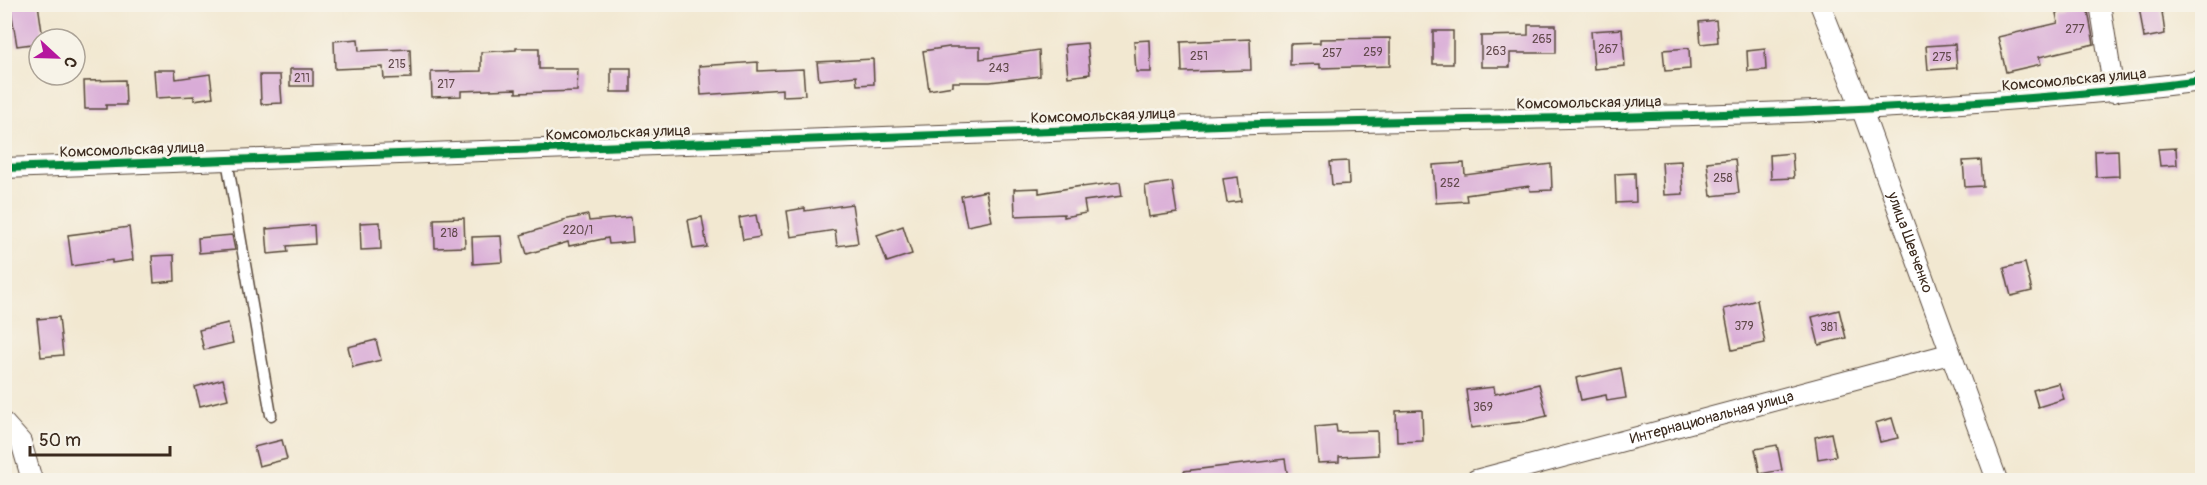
<svg xmlns="http://www.w3.org/2000/svg" width="2207" height="485" font-family="Pangolin,sans-serif">
  <style>
    .building { fill: #d9acd7 }
    .lines { fill: none; stroke-linecap: round; stroke-linejoin: round }
    .service-casing { stroke: #564639; stroke-width: 13 }
    .minor-casing { stroke: #564639; stroke-width: 22 }
    .service { stroke: #fff; stroke-width: 10 }
    .minor { stroke: #fff; stroke-width: 20 }
    .cycleway-casing { stroke: #f7f3e8; stroke-width: 11 }
    .cycleway { stroke: #00873e; stroke-width: 8 }
    .labels { text-anchor: middle; dominant-baseline: central; stroke-width: 5; stroke-linejoin: round; paint-order: stroke }
    .number-label { font-size: 12px; fill: #624a4c }
    .street-label { font-size: 15px; fill: #3b2a1e; stroke: #f7f3e8 }
  </style>
  <rect width="100%" height="100%" fill="#f7f3e8"/>
  <filter id="ink" filterUnits="userSpaceOnUse"><feTurbulence type="fractalNoise" baseFrequency=".0167" numOctaves="2"/><feDisplacementMap in="SourceGraphic" scale="12" xChannelSelector="R" yChannelSelector="G"/><feConvolveMatrix kernelMatrix="1 2 1 2 8 2 1 2 1" color-interpolation-filters="sRGB"/></filter>
  <filter id="wash" filterUnits="userSpaceOnUse"><feTurbulence type="fractalNoise" baseFrequency=".008" numOctaves="4" result="noise"/><feDisplacementMap in="SourceGraphic" scale="24" xChannelSelector="R" yChannelSelector="G"/><feGaussianBlur stdDeviation="1.35" result="paint"/><feColorMatrix in="noise" values="0 0 0 0 0 0 0 0 0 0 0 0 0 0 0 0 0 1.4 0 .05"/><feComposite in="paint" operator="in"/></filter>
  <g filter="url(#wash)">
    <rect width="100%" height="100%" fill="#f2e8d1"/>
    <g id="blocks">
      <g class="building">
        <polygon points="10,4 38,4 43,39 39,39 39,43 17,46"/>
        <polygon points="2148,4 2161,4 2165,34 2144,38 2139,6"/>
        <polygon points="2087,6 2094,44 2039,57 2041,64 2006,72 1998,37 2058,23 2056,13"/>
        <polygon points="1716,20 1718,42 1701,44 1699,22"/>
        <polygon points="1528,25 1556,25 1556,53 1510,53 1510,67 1481,67 1481,36 1528,35"/>
        <polygon points="1622,29 1625,66 1594,69 1591,31"/>
        <rect x="1433" y="31" width="20" height="33"/>
        <polygon points="1390,38 1390,66 1320,68 1320,64 1290,65 1290,44 1320,43 1320,39"/>
        <polygon points="358,39 359,51 410,49 411,78 384,79 383,67 335,69 334,41"/>
        <polygon points="1250,39 1251,70 1182,72 1181,42"/>
        <polygon points="1150,40 1151,72 1136,72 1134,41"/>
        <polygon points="1087,43 1090,74 1068,77 1065,45"/>
        <polygon points="1955,44 1957,68 1928,70 1926,46"/>
        <polygon points="949,47 980,47 980,59 1039,50 1040,76 990,82 953,82 953,86 929,90 923,51"/>
        <polygon points="516,48 539,48 539,69 578,69 577,91 516,93 516,89 461,91 461,96 432,97 431,72 481,71 481,52 516,50"/>
        <polygon points="1689,48 1690,69 1665,71 1663,50"/>
        <polygon points="1765,49 1766,70 1748,71 1747,51"/>
        <polygon points="873,59 874,84 857,85 856,76 819,80 817,62"/>
        <polygon points="758,62 758,71 803,69 805,95 783,96 783,89 701,95 699,66"/>
        <rect x="611" y="68" width="20" height="24"/>
        <rect x="290" y="69" width="23" height="17"/>
        <polygon points="154,70 175,70 176,79 210,74 213,97 194,100 194,96 156,98"/>
        <polygon points="260,75 280,75 282,103 261,104"/>
        <polygon points="125,80 126,105 106,105 106,109 85,109 84,81"/>
        <polygon points="2176,148 2177,165 2160,166 2158,149"/>
        <polygon points="2118,150 2119,176 2096,177 2095,151"/>
        <polygon points="1792,153 1794,178 1771,179 1770,155"/>
        <polygon points="1735,159 1739,193 1711,196 1707,162"/>
        <polygon points="1981,160 1983,186 1965,187 1963,161"/>
        <polygon points="1348,161 1349,184 1332,185 1330,162"/>
        <polygon points="1681,161 1683,194 1664,195 1662,162"/>
        <polygon points="1464,163 1465,175 1551,164 1552,190 1530,191 1529,186 1466,195 1467,201 1436,203 1433,165"/>
        <polygon points="1635,173 1636,202 1616,203 1615,174"/>
        <polygon points="1238,177 1241,201 1227,203 1223,179"/>
        <polygon points="1120,182 1122,196 1084,201 1086,213 1064,217 1064,214 1015,216 1014,189 1039,188 1039,193 1082,186 1082,187"/>
        <polygon points="1172,182 1177,213 1149,217 1145,186"/>
        <polygon points="986,191 992,221 967,226 961,196"/>
        <polygon points="852,204 858,243 837,246 835,230 791,237 787,211 805,208 805,211"/>
        <polygon points="588,215 589,221 631,217 633,242 609,244 608,238 569,246 568,242 527,254 521,235 563,222 563,220"/>
        <polygon points="756,215 760,237 743,240 739,218"/>
        <polygon points="702,217 707,247 693,249 688,220"/>
        <polygon points="464,218 465,247 435,248 434,219"/>
        <polygon points="380,222 381,249 361,250 360,223"/>
        <polygon points="314,225 315,244 287,246 288,252 268,254 266,229"/>
        <polygon points="903,226 912,254 887,262 877,235"/>
        <polygon points="129,227 133,260 112,263 112,260 72,266 68,235"/>
        <polygon points="232,235 235,250 199,253 198,238"/>
        <polygon points="501,236 503,262 473,264 472,237"/>
        <polygon points="174,255 175,281 154,283 152,256"/>
        <polygon points="2025,263 2032,291 2011,296 2004,268"/>
        <polygon points="1757,300 1765,343 1732,350 1724,309"/>
        <polygon points="1839,310 1846,338 1819,345 1812,317"/>
        <polygon points="59,317 63,355 41,357 37,319"/>
        <polygon points="228,323 233,343 204,350 199,330"/>
        <polygon points="376,340 381,360 353,367 348,347"/>
        <polygon points="1621,368 1626,398 1607,401 1606,395 1581,400 1576,378"/>
        <polygon points="223,379 228,399 200,406 195,387"/>
        <polygon points="2059,383 2064,399 2038,407 2033,390"/>
        <polygon points="1539,384 1547,416 1522,422 1471,428 1466,390 1494,387 1495,394"/>
        <polygon points="1422,410 1423,441 1397,442 1396,411"/>
        <polygon points="1892,418 1898,438 1880,442 1875,423"/>
        <polygon points="1336,425 1337,432 1377,431 1378,455 1339,457 1339,462 1318,463 1315,427"/>
        <polygon points="1831,433 1836,456 1818,459 1815,437"/>
        <polygon points="282,440 287,459 259,466 254,447"/>
        <polygon points="1777,445 1782,470 1760,474 1755,449"/>
        <polygon points="1285,459 1288,478 1273,480 1185,480 1184,471"/>
      </g>
    </g>
  </g>
  <g filter="url(#ink)">
    <use href="#blocks" fill-opacity="0" stroke="#564639" stroke-width="1.5"/>
    <g class="lines">
      <defs>
        <polyline id="service" points="227,160 271,415"/>
        <g id="minor">
          <path id="s1" d="M1820 4 1862 110 1997 480"/>
          <polyline points="2100,4 2114,92"/>
          <path d="M4 168C410 153 815 137 1220 125 1548 116 1877 121 2202 81"/>
          <polyline points="4,423 21,442 32,480"/>
          <path id="s2" d="M1476 480 1949 354"/>
        </g>
      </defs>
      <use href="#service" class="service-casing"/>
      <use href="#minor" class="minor-casing"/>
      <use href="#service" class="service"/>
      <use href="#minor" class="minor"/>
      <defs>
        <path id="cycleway" d="M4 168C410 153 815 137 1220 125 1548 116 1877 121 2202 81"/>
      </defs>
      <use href="#cycleway" class="cycleway-casing"/>
      <use href="#cycleway" class="cycleway"/>
    </g>
  </g>
  <g class="labels">
    <g class="number-label">
      <text x="2075" y="29">277</text>
      <text x="1542" y="39">265</text>
      <text x="1608" y="49">267</text>
      <text x="1496" y="51">263</text>
      <text x="1373" y="52">259</text>
      <text x="1332" y="53">257</text>
      <text x="1199" y="56">251</text>
      <text x="1942" y="57">275</text>
      <text x="397" y="64">215</text>
      <text x="999" y="68">243</text>
      <text x="302" y="78">211</text>
      <text x="446" y="84">217</text>
      <text x="1723" y="178">258</text>
      <text x="1450" y="183">252</text>
      <text x="578" y="230">220/1</text>
      <text x="449" y="233">218</text>
      <text x="1744" y="326">379</text>
      <text x="1829" y="327">381</text>
      <text x="1483" y="407">369</text>
    </g>
    <g class="street-label">
      <text transform="translate(2074 80) rotate(-5)">Комсомольская улица</text>
      <text transform="translate(1589 103) rotate(-1)">Комсомольская улица</text>
      <text transform="translate(1103 116) rotate(-2)">Комсомольская улица</text>
      <text transform="translate(618 133) rotate(-2)">Комсомольская улица</text>
      <text transform="translate(132 150) rotate(-2)">Комсомольская улица</text>
      <text stroke="none"><textPath href="#s1" startOffset="255">улица Шевченко</textPath></text>
      <text stroke="none"><textPath href="#s2" startOffset="244">Интернациональная улица</textPath></text>
    </g>
  </g>
  <rect width="2207" height="485" fill="none" stroke="#f7f3e8" stroke-width="24"/>
  <g transform="translate(57 57) rotate(112)"><circle r="28" fill="#f7f3e8" stroke="#aca397" stroke-width="1.5"/>
  <path d="M0-4.5L10 22L0 15L-10 22Z" fill="#b5179e"/>
  <text y="-9" font-size="16" font-weight="bold" text-anchor="middle" fill="#3b2a1e">С</text>
  </g>
  <path d="M30 446v9h140v-9" fill="none" stroke="#3b2a1e" stroke-width="3"/>
  <text x="39" y="446" font-size="18" fill="#3b2a1e" stroke="#f7f3e8" stroke-width="4.5" paint-order="stroke">50 m</text>
</svg>
